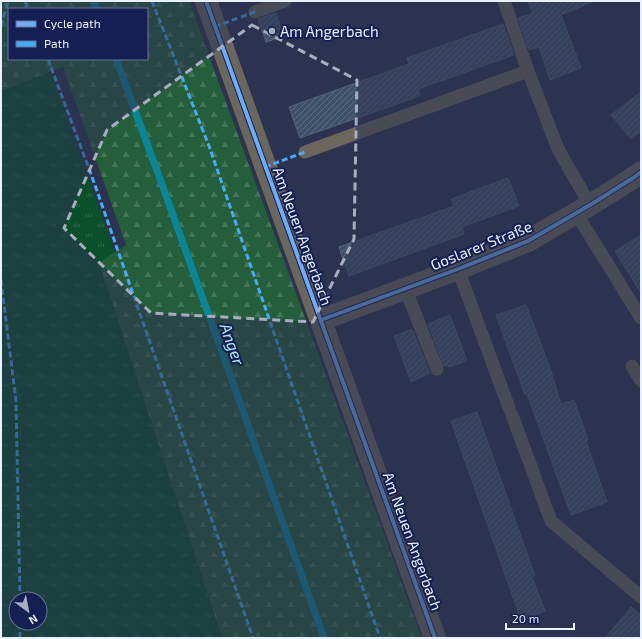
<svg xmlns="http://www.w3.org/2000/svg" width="642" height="639" font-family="'Exo 2',sans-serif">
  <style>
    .grass { fill: url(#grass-tufts); fill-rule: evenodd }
    .forest { fill: url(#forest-firs); fill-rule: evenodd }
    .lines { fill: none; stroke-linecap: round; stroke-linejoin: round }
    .stream { stroke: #0a8699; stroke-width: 7 }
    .building { fill: url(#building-hatch); stroke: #56637a }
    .service { stroke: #6c675c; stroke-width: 13 }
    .minor { stroke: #6c675c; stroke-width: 22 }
    .tertiary { stroke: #6c675c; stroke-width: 22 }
    .quiet { stroke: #46acf6; stroke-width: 3; stroke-dasharray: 6 3; stroke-linecap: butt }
    .cycleway-casing { stroke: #141f54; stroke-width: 6 }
    .cycleway { stroke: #6dadf4; stroke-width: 4 }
    .marked { fill: none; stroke: #a8aec0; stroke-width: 3; stroke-dasharray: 8 5; stroke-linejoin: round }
    .poi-dot { fill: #a8aec0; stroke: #141f54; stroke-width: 1.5 }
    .labels { text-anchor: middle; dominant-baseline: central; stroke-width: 4; stroke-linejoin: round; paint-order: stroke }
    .poi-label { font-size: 15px; fill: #ebf0fd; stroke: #141f54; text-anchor: start }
    .street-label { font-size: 15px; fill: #ebf0fd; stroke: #141f54 }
    .water-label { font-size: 16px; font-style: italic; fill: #b3effa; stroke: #141f54 }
  </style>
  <defs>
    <pattern id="grass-tufts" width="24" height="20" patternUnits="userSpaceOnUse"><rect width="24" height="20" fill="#0a502b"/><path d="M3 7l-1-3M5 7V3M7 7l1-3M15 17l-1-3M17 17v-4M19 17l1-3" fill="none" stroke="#2e6a4b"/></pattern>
    <pattern id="forest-firs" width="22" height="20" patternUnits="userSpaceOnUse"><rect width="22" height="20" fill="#245e3a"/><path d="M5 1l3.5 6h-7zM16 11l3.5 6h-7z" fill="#447557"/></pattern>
    <pattern id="building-hatch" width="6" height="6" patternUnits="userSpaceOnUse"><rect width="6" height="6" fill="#3e506a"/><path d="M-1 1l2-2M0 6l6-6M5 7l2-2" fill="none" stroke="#5a6a80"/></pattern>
  </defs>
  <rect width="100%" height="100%" fill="#2c3350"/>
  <path class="grass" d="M1 1H14L9 9V59L34 78 51 72 115 253 99 264 222 638H1ZM16 599H40V623H16Z"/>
  <path class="forest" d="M1 1H189L422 638H222L99 263 126 245 63 67 1 91ZM9 9H147V59H9Z"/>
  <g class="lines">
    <g class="stream">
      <polyline points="94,1 97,9"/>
      <polyline points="116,59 163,187 324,638"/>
    </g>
  </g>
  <g class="building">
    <polygon points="528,1 594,1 561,15 581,68 550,80 539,47 529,50 518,18 533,13"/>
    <polygon points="276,13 284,36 266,42 258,19"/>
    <polygon points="503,24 514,55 418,89 420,96 300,138 289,107 409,64 407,58"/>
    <polygon points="641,92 641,131 631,139 611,115"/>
    <polygon points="508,178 519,206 462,227 464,234 349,276 339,247 454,206 451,199"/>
    <polygon points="641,235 641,293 615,251"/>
    <polygon points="526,305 550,368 561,404 574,400 588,440 586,441 607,502 571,515 527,394 525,395 496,315"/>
    <polygon points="450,315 467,361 449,367 448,364 444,366 428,324"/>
    <polygon points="412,329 430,373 411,382 394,336"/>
    <polygon points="477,412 535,576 532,577 545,611 521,620 451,421"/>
    <polygon points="631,607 641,615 641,638 605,638"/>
  </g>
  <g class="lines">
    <g class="service">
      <polyline points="504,1 528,71 558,149 590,205"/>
      <polyline points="255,12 285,1"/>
      <polyline points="305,152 528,71"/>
      <polyline points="576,213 641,318"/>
      <polyline points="458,269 509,408"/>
      <polyline points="405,288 437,369"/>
      <polyline points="632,366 641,381"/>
      <polyline points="512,415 551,521 641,597"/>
    </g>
    <polyline class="minor" points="321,320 458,269 528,241 590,205 633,178 641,172"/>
    <polyline class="tertiary" points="206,1 435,638"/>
    <g class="quiet">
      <polyline points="25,1 28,9"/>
      <polyline points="152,1 209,146 380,638"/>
      <polyline points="241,17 255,12"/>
      <polyline points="1,26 7,5 9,1"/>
      <polyline points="215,27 238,18"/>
      <polyline points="48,59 95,185 253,638"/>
      <polyline points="265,167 305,152"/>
      <polyline points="1,280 16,401 20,599"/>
      <polyline points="20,623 20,638"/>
    </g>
    <defs>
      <g id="cycleway">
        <polyline points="206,1 435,638"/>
        <polyline points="321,320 458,269 528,241 590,205 633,178 641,172"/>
      </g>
    </defs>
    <use href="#cycleway" class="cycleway-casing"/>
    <use href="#cycleway" class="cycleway"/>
  </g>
  <path d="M0 0H642V639H0ZM252 25 357 80 354 239 313 322 151 313 64 228 107 130Z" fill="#2c3350" fill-opacity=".55" fill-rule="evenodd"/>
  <path class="marked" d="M252 25 357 80 354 239 313 322 151 313 64 228 107 130Z"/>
  <circle class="poi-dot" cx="272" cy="31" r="4"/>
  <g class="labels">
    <g class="poi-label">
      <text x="280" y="31">Am Angerbach</text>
    </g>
    <g class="street-label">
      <text transform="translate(303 236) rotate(70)">Am Neuen Angerbach</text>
      <text transform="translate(481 245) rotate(-22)">Goslarer Straße</text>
      <text transform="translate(413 541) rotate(70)">Am Neuen Angerbach</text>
    </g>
    <g class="water-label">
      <text transform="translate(233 344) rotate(70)">Anger</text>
    </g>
  </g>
  <rect width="642" height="639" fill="none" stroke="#ebf0fd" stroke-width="4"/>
  <rect x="8" y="8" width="140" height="52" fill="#141f54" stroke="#6a7398"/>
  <rect x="16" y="21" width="20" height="6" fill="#6dadf4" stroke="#6a7398"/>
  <text x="44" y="28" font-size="12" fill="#ebf0fd">Cycle path</text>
  <rect x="16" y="41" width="20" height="6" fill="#46acf6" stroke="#6a7398"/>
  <text x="44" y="48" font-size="12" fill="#ebf0fd">Path</text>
  <g transform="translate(28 611) rotate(148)"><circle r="19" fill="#141f54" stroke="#6a7398"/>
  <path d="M0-3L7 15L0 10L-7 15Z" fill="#a8aec0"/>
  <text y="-6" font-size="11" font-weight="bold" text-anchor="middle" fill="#ebf0fd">N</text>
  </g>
  <path d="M506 623v6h68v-6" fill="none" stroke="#ebf0fd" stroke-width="2"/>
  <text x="512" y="623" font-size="12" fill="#ebf0fd" stroke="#141f54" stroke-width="3" paint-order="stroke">20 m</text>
</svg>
